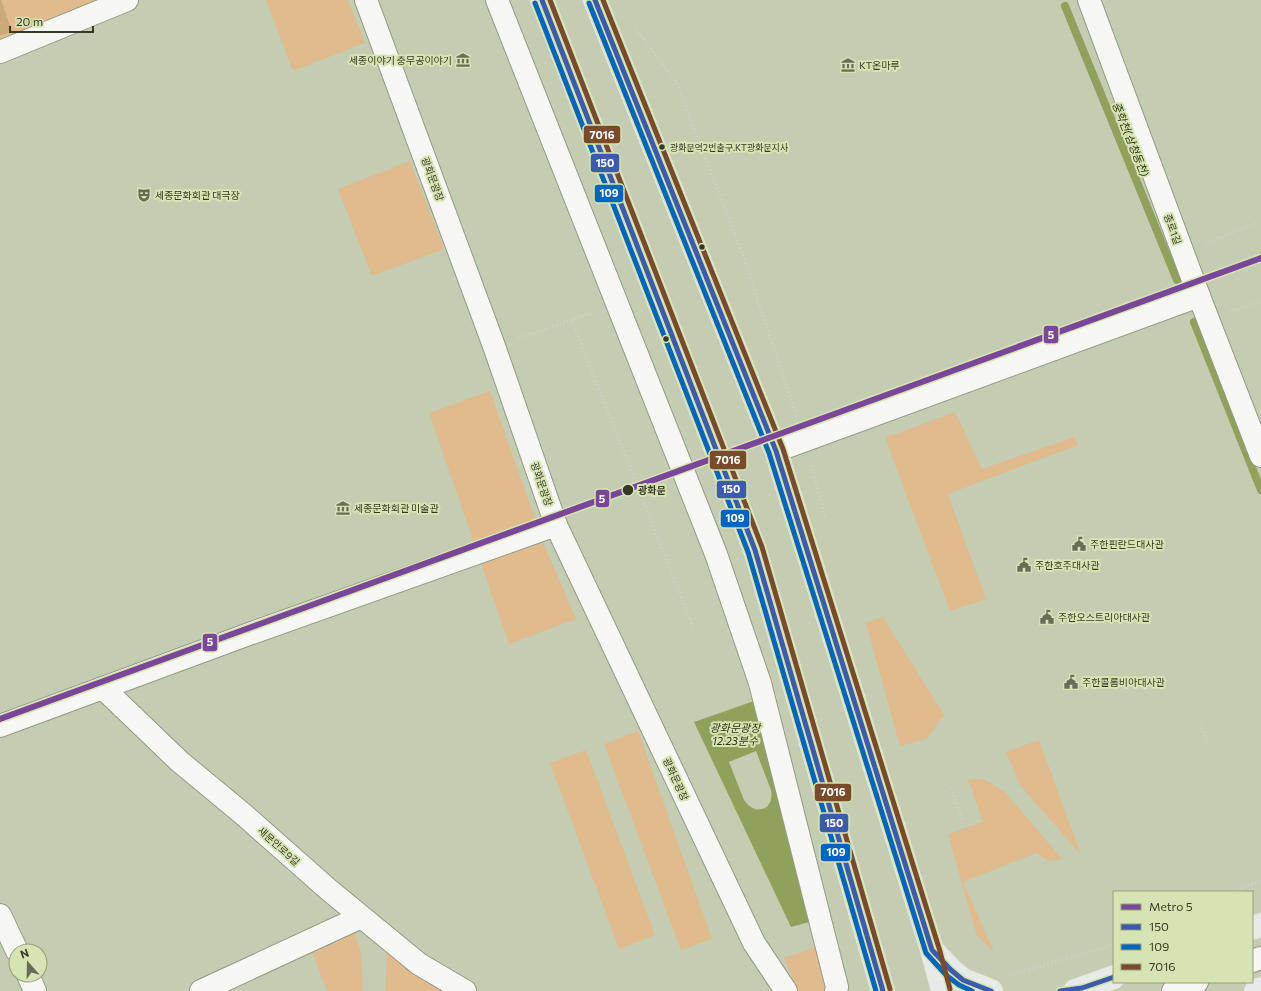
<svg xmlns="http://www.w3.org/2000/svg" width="1261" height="991" font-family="Commissioner,'Noto Sans KR',sans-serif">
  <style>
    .green { fill: #e0bb8d }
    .forest { fill: #cca97a }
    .water { fill: #90a15b; fill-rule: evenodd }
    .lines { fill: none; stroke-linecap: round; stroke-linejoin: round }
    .stream { stroke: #90a15b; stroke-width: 8 }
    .minor-casing { stroke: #959a86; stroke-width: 24 }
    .major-casing { stroke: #e4e8dc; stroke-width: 24 }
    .path { stroke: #d0d3ca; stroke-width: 2.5; stroke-dasharray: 1 3; stroke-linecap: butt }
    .minor { stroke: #f6f7f3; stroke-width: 22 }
    .major { stroke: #e6ebea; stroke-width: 22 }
    .bus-1-casing { stroke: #d6e4b3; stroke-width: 8 }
    .bus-2-casing { stroke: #d6e4b3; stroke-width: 8 }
    .bus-3-casing { stroke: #d6e4b3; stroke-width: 8 }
    .bus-1 { stroke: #3d5bab; stroke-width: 5 }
    .bus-2 { stroke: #0065bd; stroke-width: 5 }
    .bus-3 { stroke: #7a4b2a; stroke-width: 5 }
    .metro-1-casing { stroke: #d6e4b3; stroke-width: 9 }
    .metro-1 { stroke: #794698; stroke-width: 6 }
    .bus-dot { fill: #343a27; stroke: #d6e4b3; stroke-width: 1.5 }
    .labels { text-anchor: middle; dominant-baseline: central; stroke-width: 4; stroke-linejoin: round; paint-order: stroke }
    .bus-label { font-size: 9px; fill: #343a27; stroke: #d6e4b3; text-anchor: start }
    .poi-label { font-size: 10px; fill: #343a27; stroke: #d6e4b3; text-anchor: start }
    .street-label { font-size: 10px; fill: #343a27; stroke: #d6e4b3 }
    .stop-label { font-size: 10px; font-weight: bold; fill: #343a27; stroke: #d6e4b3; text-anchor: start }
    .water-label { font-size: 11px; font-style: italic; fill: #2d3610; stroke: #d6e4b3 }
    .line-badge { stroke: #d6e4b3; stroke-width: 1.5 }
    .badge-label { font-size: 11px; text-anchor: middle; font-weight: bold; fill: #fff }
  </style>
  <rect width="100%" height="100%" fill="#c4ccb2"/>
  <g class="green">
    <polygon points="0,0 118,0 0,46"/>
    <polygon points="266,0 348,0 365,43 293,71"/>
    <polygon points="410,161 444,249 372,276 338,189"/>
    <polygon points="490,391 545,547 576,619 509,644 429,413"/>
    <polygon points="955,412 982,469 1074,437 1078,445 948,494 986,599 950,611 885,438"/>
    <polygon points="883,617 944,715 926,739 900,746 866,623"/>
    <polygon points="638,731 712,939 681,950 604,744"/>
    <polygon points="1039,740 1081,855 1020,785 1006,752"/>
    <polygon points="586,750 655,935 619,949 550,763"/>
    <polygon points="984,779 1006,793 1062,859 1048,861 1036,853 963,882 994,952 977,936 948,834 983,822 968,780"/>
    <polygon points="348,933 355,934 361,953 363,991 327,991 313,954"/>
    <polygon points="388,939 419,964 441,991 385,991"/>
    <polygon points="816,947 827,991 798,991 784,958"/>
  </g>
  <polygon class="forest" points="0,0 1,0 12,31 0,36"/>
  <path class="water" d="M754 701 809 922 791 927 694 722ZM756 751 771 790C775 810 755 817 744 800L729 762Z"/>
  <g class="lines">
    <g class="stream">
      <polyline points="1065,6 1177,280"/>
      <polyline points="1194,322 1261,490"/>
    </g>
    <defs>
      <g id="minor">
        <polyline points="366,0 494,346 556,525 754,943 786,991"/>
        <polyline points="497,0 716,554 760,683 837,987 836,991"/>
        <polyline points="1089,0 1199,296 1261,456"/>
        <polyline points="0,52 127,0"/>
        <polyline points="776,451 1199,296"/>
        <polyline points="103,688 179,761 243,814 329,890 419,964 465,991"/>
        <polyline points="0,726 249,634 556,525"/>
        <polyline points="0,915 17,951"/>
        <polyline points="1252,961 1261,958"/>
        <polyline points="28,975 35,991"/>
        <polyline points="201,991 361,917"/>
        <polyline points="1173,991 1197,982"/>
      </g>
      <g id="major">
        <polyline points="542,0 755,550 883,991"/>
        <polyline points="595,0 776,451 932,950 943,991"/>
        <polyline points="1252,928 1261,925"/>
        <polyline points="933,951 951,970 963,980 991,991"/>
        <polyline points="1075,991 1114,977"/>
        <polyline points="1256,991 1261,989"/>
      </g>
    </defs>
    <use href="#minor" class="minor-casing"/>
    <use href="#major" class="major-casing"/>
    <g class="path">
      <polyline points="636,29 676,82 740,247 797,418"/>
      <polyline points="1206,243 1261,221"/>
      <polyline points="1231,312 1261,301"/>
      <polyline points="572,321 693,627"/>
      <polyline points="518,338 593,313"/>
      <polyline points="811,465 826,519"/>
      <polyline points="1200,724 1209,747"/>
      <polyline points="951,788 963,822"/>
      <polyline points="1233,892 1261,880"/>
      <polyline points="1009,975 1104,948 1114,943"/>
    </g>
    <use href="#minor" class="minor"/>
    <use href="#major" class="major"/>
    <defs>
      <g id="bus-1">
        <polyline points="542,0 755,550 883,991"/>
        <polyline points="595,0 776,451 932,950 951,970 963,980 991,991"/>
        <polyline points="1060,991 1082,988 1114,977"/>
      </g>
      <g id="bus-2">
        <polyline points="535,3 748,552 876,991"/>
        <polyline points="589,3 769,453 926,953 946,975 959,985 972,991"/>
      </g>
      <g id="bus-3">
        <polyline points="550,0 762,547 890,989"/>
        <polyline points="603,0 783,449 939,948 950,989"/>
      </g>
    </defs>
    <use href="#bus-1" class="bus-1-casing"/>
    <use href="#bus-2" class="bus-2-casing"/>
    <use href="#bus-3" class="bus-3-casing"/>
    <use href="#bus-1" class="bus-1"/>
    <use href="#bus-2" class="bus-2"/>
    <use href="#bus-3" class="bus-3"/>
    <defs>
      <polyline id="metro-1" points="0,719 1261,258"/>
    </defs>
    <use href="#metro-1" class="metro-1-casing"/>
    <use href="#metro-1" class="metro-1"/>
  </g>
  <defs>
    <symbol id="museum-bare" viewBox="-9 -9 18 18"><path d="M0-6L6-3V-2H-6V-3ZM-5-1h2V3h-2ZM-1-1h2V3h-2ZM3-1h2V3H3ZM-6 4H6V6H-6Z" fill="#666d58" stroke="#d6e4b3" stroke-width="2.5" paint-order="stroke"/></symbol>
    <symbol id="theatre-bare" viewBox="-9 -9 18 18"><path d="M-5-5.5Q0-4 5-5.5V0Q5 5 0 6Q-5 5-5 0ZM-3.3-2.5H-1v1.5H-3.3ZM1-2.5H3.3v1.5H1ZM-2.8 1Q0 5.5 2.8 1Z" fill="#666d58" stroke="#d6e4b3" stroke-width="2.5" paint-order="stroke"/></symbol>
    <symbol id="civic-bare" viewBox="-9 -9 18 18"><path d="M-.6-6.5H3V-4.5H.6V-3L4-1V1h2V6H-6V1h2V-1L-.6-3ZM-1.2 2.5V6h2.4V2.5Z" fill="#666d58" stroke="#d6e4b3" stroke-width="2.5" paint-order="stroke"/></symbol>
  </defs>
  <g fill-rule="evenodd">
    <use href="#museum-bare" x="453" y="50" width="20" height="20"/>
    <use href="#museum-bare" x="838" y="55" width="20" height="20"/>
    <use href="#theatre-bare" x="134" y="185" width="20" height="20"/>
    <use href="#museum-bare" x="333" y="498" width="20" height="20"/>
    <use href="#civic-bare" x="1069" y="534" width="20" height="20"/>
    <use href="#civic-bare" x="1014" y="555" width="20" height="20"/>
    <use href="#civic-bare" x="1037" y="607" width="20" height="20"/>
    <use href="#civic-bare" x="1061" y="672" width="20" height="20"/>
  </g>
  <g class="bus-dot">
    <circle cx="662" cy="147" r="3.5"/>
    <circle cx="702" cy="247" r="3.5"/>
    <circle cx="666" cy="339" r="3.5"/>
    <circle cx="628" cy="490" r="6"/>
  </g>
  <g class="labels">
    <g class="bus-label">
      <text x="670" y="147">광화문역2번출구.KT광화문지사</text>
    </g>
    <g class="poi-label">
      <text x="452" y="60" text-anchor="end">세종이야기 충무공이야기</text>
      <text x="859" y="65">KT온마루</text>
      <text x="155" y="195">세종문화회관 대극장</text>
      <text x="354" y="508">세종문화회관 미술관</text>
      <text x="1090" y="544">주한핀란드대사관</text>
      <text x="1035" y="565">주한호주대사관</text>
      <text x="1058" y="617">주한오스트리아대사관</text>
      <text x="1082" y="682">주한콜롬비아대사관</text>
    </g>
    <g class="street-label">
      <text transform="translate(433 179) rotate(70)">광화문광장</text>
      <text transform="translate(1173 229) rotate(70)">종로1길</text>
      <text transform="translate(542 484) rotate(71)">광화문광장</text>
      <text transform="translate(676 779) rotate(65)">광화문광장</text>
      <text transform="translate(279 846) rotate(42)">새문안로9길</text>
    </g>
    <g class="stop-label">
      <text x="638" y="490">광화문</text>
    </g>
    <g class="water-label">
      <text transform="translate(1131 139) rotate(68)">중학천(삼청동천)</text>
      <text x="735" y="727">광화문광장<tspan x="735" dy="13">12.23분수</tspan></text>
    </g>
  </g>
  <g class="line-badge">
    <rect x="583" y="125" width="38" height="19" rx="4" fill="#7a4b2a"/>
    <rect x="590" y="153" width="30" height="20" rx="4" fill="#3d5bab"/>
    <rect x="594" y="184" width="30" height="19" rx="4" fill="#0065bd"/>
    <rect x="1043" y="325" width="16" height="19" rx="4" fill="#794698"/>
    <rect x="709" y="450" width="38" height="20" rx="4" fill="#7a4b2a"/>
    <rect x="716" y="480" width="31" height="19" rx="4" fill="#3d5bab"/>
    <rect x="595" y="489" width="15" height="19" rx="4" fill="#794698"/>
    <rect x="720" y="509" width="30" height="19" rx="4" fill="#0065bd"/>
    <rect x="202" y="633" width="16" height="19" rx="4" fill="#794698"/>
    <rect x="814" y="783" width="38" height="19" rx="4" fill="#7a4b2a"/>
    <rect x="819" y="813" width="30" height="20" rx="4" fill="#3d5bab"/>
    <rect x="820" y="843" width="31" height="19" rx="4" fill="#0065bd"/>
  </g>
  <g class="badge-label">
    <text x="602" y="139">7016</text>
    <text x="605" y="167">150</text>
    <text x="609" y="197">109</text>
    <text x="1051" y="339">5</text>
    <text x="728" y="464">7016</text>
    <text x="731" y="493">150</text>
    <text x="602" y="503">5</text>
    <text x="735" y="522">109</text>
    <text x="210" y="646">5</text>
    <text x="833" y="796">7016</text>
    <text x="834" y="827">150</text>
    <text x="836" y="856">109</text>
  </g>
  <rect x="1113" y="891" width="140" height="92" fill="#d6e4b3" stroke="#95a07b"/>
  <rect x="1121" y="904" width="20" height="6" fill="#794698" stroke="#95a07b"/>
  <text x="1149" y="911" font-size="12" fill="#343a27">Metro 5</text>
  <rect x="1121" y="924" width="20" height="6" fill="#3d5bab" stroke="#95a07b"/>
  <text x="1149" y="931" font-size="12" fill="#343a27">150</text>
  <rect x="1121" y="944" width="20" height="6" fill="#0065bd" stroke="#95a07b"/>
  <text x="1149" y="951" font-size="12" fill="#343a27">109</text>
  <rect x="1121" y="964" width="20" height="6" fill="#7a4b2a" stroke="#95a07b"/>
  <text x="1149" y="971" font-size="12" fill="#343a27">7016</text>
  <g transform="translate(28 963) rotate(340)"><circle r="19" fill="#d6e4b3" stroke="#95a07b"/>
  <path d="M0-3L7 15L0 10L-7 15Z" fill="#666d58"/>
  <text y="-6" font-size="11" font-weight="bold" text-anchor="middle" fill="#343a27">N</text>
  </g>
  <path d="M10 26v6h83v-6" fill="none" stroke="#343a27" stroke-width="2"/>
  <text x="16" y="26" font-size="12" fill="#343a27" stroke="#d6e4b3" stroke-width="3" paint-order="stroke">20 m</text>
</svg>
